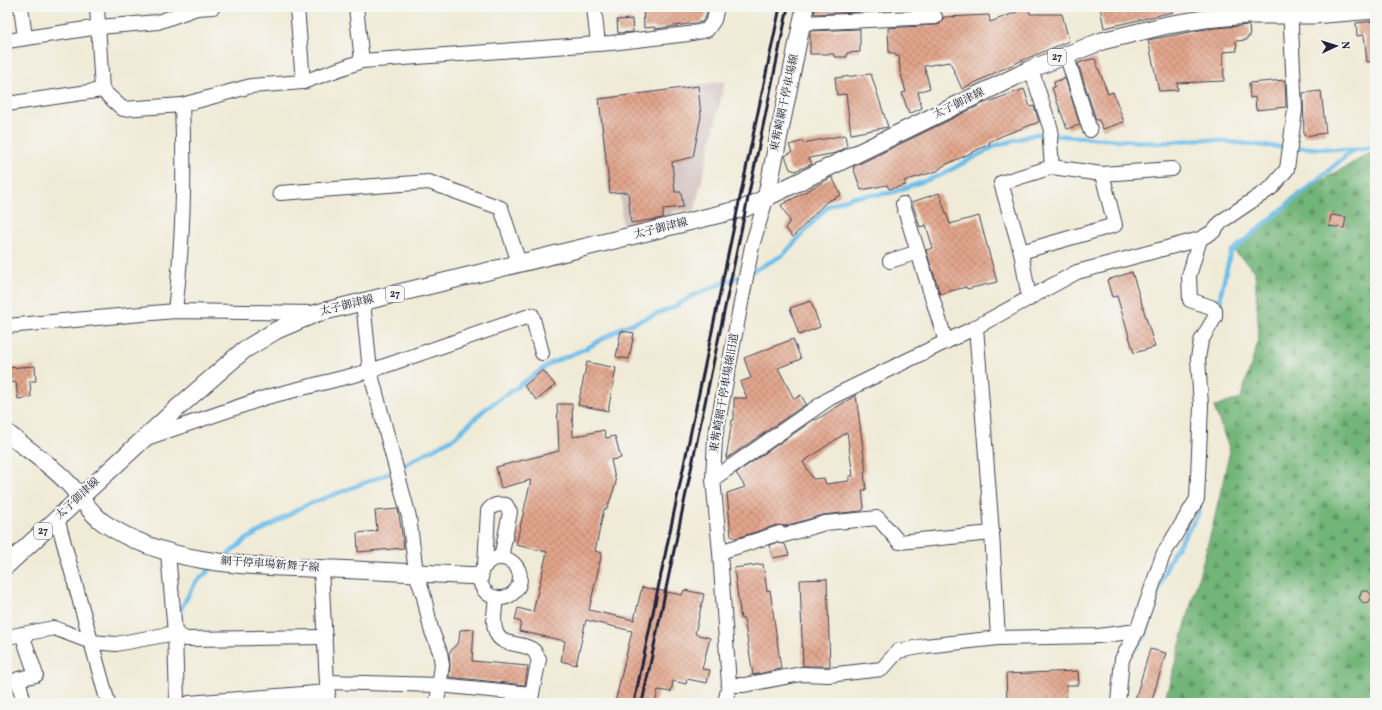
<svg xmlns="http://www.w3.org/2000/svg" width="1382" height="710" font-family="Vollkorn,'Noto Serif JP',serif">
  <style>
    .industrial { fill: #d0c0bc }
    .forest { fill: url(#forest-firs); stroke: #4a6c5a }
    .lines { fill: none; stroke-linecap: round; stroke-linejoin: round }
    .stream { stroke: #6dbee9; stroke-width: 4.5 }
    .building { fill: url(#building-cross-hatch); fill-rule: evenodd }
    .minor-casing { stroke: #414052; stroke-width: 16 }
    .major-casing { stroke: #414052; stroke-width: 19 }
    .minor { stroke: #fff; stroke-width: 14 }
    .major { stroke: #fff; stroke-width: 17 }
    .rail { stroke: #22223b; stroke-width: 3 }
    .labels { text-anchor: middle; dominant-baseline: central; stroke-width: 4; stroke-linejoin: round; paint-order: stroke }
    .shield { fill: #f6f6f2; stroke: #626272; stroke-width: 1 }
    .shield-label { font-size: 10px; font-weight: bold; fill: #22223b }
    .street-label { font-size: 11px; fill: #22223b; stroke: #f6f6f2 }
  </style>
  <defs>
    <pattern id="forest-firs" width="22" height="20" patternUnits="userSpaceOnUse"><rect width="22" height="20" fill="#72b578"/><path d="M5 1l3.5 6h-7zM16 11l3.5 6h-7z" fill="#5d9364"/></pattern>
    <pattern id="building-cross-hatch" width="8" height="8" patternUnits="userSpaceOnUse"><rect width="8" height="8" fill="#e2a68c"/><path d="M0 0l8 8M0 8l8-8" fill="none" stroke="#b78774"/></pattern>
  </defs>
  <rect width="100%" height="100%" fill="#f6f6f2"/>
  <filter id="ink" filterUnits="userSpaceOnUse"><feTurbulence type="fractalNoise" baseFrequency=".025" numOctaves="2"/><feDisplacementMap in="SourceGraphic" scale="8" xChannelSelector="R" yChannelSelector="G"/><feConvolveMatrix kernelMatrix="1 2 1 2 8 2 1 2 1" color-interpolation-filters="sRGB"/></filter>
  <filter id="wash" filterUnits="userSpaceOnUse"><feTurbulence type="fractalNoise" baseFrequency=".012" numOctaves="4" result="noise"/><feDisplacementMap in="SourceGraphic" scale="16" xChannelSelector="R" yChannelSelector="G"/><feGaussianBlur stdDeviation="0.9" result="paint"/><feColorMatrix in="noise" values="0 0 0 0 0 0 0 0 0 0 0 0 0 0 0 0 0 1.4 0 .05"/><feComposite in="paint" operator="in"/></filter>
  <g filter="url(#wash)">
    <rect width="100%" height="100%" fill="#f0ebd7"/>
    <polygon class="industrial" points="725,81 695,210 674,211 664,223 623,233 620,194 609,194 597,99"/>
    <polygon class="forest" points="1369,154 1375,155 1375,703 1164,703 1213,525 1230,451 1214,407 1241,398 1259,339 1255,271 1234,251 1295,195"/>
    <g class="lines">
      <g class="stream">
        <polyline points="1220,312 1221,292 1231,252 1353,150"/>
        <polyline points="224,558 245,540 304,506 385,475 454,438 484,410 551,363 587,348 623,327 672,308 692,296 757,269 783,255 828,206 852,197 891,193 941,175 995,146 1036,134 1159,143 1202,139 1267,146 1353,150 1375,147"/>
        <polyline points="178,614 195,583 214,566"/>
        <polyline points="1133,651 1145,637 1162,579 1172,555 1198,515 1200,503"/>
      </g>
    </g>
    <g id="blocks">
      <g class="building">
        <polygon points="643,7 708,7 706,16 702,22 655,29 655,27 644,28"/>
        <polygon points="815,7 859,7 859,12 814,14"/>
        <polygon points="1100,7 1173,7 1173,12 1104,28"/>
        <polygon points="1029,8 1030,14 1062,14 1069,41 1009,66 962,89 950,62 924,66 930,88 918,92 922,108 909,114 902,93 906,92 900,71 899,56 896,56 895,53 889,53 888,28 936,25 940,24 944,17 989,15 990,22 1017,12 1017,9"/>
        <polygon points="632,19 633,32 618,33 617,20"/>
        <polygon points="1375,21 1375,61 1367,62 1364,35 1357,36 1356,23"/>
        <polygon points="1249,25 1250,37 1247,37 1247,40 1236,41 1237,51 1223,52 1224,81 1177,83 1178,90 1159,91 1148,40 1206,29"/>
        <polygon points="860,29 860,52 847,53 847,57 834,57 834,54 810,54 810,31"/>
        <polygon points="1091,59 1095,59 1108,94 1113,92 1124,122 1103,129 1099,120 1096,120 1078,63"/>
        <polygon points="871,74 888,127 851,134 846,94 837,95 835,78"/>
        <polygon points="1065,78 1080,125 1067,129 1052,88 1055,87 1054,82"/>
        <polygon points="1285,80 1286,107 1256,110 1255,97 1250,98 1249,83"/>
        <polygon points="698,86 701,116 693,157 672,162 675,192 681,192 683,207 663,209 663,218 631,223 628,192 610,193 599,99"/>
        <polygon points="1024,89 1030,107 1034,106 1039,122 1004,135 989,142 990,144 943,166 937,171 904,181 906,185 889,189 887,185 861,190 853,167 982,104"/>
        <polygon points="1321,91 1326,133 1304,136 1303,93"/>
        <polygon points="845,135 847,147 836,153 809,158 812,164 795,171 790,169 785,156 792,152 789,145 803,141 803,143"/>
        <polygon points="832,177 841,195 826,202 793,237 785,228 790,221 781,205"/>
        <polygon points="939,193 950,224 979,216 997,282 967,289 966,287 940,294 926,250 933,248 926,225 920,227 912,202"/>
        <polygon points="1331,215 1346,217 1344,228 1329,226"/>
        <polygon points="1132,272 1155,347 1134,353 1117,296 1112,297 1107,280"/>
        <polygon points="811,301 820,327 799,335 790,308"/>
        <polygon points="621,331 634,333 629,359 616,357"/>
        <polygon points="793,339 801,359 778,368 794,399 801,395 806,404 726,459 732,420 734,420 734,398 747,398 740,382 751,378 744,358"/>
        <polygon points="587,362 616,368 608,411 578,405"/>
        <polygon points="35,366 36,381 30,381 31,397 18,399 16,382 7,383 7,368"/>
        <polygon points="543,370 555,385 537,400 524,386"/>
        <path d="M856 395 866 472H864L866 490H862L864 509 861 511 823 515 785 526 777 525 737 538 731 536 727 493 745 487 736 473 815 419 816 420ZM847 432 853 476H849V481L826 484 824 478 813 479 803 462Z"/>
        <polygon points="557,404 572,404 573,437 604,430 606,438 615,436 621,458 611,460 616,483 607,509 604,509 595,551 602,553 589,610 634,620 642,587 682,595 684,590 704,594 695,634 710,638 702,669 710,670 707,683 687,679 686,684 673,681 671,692 658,690 655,703 615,703 632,631 586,620 576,665 561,661 565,641 519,631 521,622 515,620 518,608 533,612 547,552 516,545 531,480 501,488 496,467 559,451"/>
        <polygon points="398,509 404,548 358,552 357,533 377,531 375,511"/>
        <polygon points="777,543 785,544 789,555 773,558 769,545"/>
        <polygon points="763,564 767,591 770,590 781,669 753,675 744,619 741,619 734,568"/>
        <polygon points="827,579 830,666 803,666 800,580"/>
        <polygon points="1362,591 1368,591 1372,596 1369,602 1363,603 1359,598"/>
        <polygon points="474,629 472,661 528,666 525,685 449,677 450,666 449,653 459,641 460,630"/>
        <polygon points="1150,649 1166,653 1151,703 1134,703"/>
        <polygon points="1078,671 1079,685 1066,685 1067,703 1007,703 1006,674"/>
      </g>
    </g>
  </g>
  <g filter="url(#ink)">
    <use href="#blocks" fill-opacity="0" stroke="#414052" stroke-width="1"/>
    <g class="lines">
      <defs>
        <g id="minor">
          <polyline points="21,7 25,38"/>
          <path d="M97 7 102 90 123 109 182 105C185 175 183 243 175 311"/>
          <polyline points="356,7 362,61"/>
          <polyline points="594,7 598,44"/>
          <polyline points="802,23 935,17"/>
          <polyline points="7,41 99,27 158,22 197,8 213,7"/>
          <polyline points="1066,54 1090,130"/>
          <polyline points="1031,69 1051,130 1050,142 1052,167"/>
          <polyline points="303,82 362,61 611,43 688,34 707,30 714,20 717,7"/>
          <polyline points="7,104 102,90"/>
          <polyline points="182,105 251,86 303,82 297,7"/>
          <polyline points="280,193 429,182 501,208 519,263"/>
          <polyline points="903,204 946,342"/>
          <polyline points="1021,252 1115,225 1102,174"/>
          <polyline points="890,261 918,252"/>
          <polyline points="1029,299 1021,252 1001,183 1052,167 1102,174 1172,169"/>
          <polyline points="363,302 370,371 409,517 416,573 424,597 431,629 440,652 442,665 437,703"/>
          <polyline points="7,326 175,311 314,313"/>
          <polyline points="976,327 992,533 998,638"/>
          <polyline points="144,439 267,397 370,371 532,315 542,353"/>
          <polyline points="713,479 830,398 976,327 1077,272 1200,239 1214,231 1222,221 1271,188 1287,169 1295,110 1290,7"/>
          <polyline points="57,518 108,703"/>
          <polyline points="720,552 780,533 781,536 825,523 878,518 899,542 992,533"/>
          <polyline points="168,553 175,633 177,703"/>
          <circle cx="500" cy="578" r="20"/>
          <path d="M485 566 488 511C493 504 498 504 506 505L510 512 501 558"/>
          <polyline points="321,569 328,703"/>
          <path d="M496 598C495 608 492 622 496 632 501 648 524 641 534 651 536 653 537 657 539 659L530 703"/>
          <polyline points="22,634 36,675 18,679 24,703"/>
          <polyline points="7,637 54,628 91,642 116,644 175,633 186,639 325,637"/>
          <polyline points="327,682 439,685 532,694"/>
          <polyline points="729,685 744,685 801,674 828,675 882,669 898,651 925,646 998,638 1098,636 1137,631"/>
          <polyline points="189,703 328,692"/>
          <polyline points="725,703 729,685 720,552 713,479 715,438 752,246 766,199"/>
          <polyline points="1118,703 1122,659 1137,631 1163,555 1197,499 1201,406 1198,358 1201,341 1215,317 1215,310 1211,307 1190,300 1189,276 1200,239"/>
        </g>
        <g id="major">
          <polyline points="766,199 805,7"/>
          <path d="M7 433C27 449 50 464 68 483 81 496 88 512 104 523 171 568 258 566 335 569 384 571 432 574 480 576"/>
          <polyline points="7,565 174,411 244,350 277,330 317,313 745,208 1031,69 1102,41 1167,25 1205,19 1247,15 1313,15 1375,10"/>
        </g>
      </defs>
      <use href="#minor" class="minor-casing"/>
      <use href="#major" class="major-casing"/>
      <use href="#minor" class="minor"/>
      <use href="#major" class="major"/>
      <g class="rail">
        <polyline points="634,703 780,7"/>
        <polyline points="642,703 788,7"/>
      </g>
    </g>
  </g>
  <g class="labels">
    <g class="shield">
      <rect x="1048" y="49" width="18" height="16" rx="3"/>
      <rect x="386" y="286" width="18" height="16" rx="3"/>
      <rect x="34" y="523" width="18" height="16" rx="3"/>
    </g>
    <g class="shield-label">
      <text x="1057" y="57">27</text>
      <text x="395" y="294">27</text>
      <text x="43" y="531">27</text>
    </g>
    <g class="street-label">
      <text transform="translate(785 103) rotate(-78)">東觜崎網干停車場線</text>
      <text transform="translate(959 104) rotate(-26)">太子御津線</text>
      <text transform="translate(661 229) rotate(-14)">太子御津線</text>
      <text transform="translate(347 306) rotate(-14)">太子御津線</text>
      <text transform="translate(725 393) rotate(-80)">東觜崎網干停車場線旧道</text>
      <text transform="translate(78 499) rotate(-43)">太子御津線</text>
      <text transform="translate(270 565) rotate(4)">網干停車場新舞子線</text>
    </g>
  </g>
  <rect width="1382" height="710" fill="none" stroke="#f6f6f2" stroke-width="24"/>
  <g transform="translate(1336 46) rotate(86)" stroke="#f6f6f2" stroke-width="3" paint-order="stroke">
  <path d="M0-3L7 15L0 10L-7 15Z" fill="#22223b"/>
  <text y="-6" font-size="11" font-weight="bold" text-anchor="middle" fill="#22223b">N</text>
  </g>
</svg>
